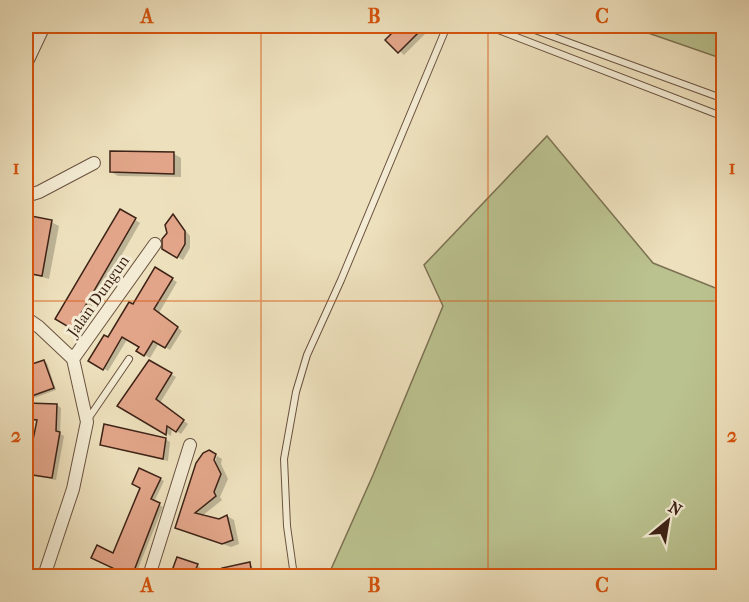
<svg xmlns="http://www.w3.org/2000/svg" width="749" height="602" font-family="'IM FELL French Canon',serif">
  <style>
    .green { fill: #bac28f; stroke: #7c7253; stroke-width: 1.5 }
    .shadow { fill: #0003 }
    .building { fill: #e2a589; stroke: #3e2317; stroke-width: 1.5 }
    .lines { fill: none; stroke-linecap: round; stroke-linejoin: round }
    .lane-casing { stroke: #6a5240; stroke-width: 8 }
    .street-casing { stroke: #6a5240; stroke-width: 14 }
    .lane { stroke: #f3ebd3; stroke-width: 6 }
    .street { stroke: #f3ebd3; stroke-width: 12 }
    .grid { fill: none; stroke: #d7540d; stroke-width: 1.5; stroke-opacity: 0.55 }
    .labels { text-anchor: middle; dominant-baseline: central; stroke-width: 6; stroke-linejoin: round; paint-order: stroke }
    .street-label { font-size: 16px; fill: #3e2317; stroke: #f3ebd3 }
    .neatline { fill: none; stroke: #d7540d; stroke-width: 2 }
    .grid-label { font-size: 20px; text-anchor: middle; font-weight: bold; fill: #d7540d }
  </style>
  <rect width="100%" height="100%" fill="#ede0bc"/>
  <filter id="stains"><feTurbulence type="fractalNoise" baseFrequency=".00333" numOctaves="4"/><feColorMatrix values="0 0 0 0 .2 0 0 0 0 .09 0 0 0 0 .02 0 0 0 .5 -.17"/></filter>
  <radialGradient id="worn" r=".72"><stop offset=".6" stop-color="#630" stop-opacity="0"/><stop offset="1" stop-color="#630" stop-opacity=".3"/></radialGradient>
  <g class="green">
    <polygon points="628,26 723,26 723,59"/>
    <polygon points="547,136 653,263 723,291 723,576 328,576 373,475 443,306 424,265"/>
  </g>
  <g class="shadow">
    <polygon points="402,26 418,26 426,33 404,55 387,40"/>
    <polygon points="429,26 440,26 437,32 428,28"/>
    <polygon points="111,153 174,154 181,158 181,177 118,176 111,172"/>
    <polygon points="121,211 140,223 78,331 57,318"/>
    <polygon points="173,216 190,236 190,248 183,260 163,248"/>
    <polygon points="26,217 51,222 59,226 49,279 26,272 30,252 26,255"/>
    <polygon points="155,269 177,282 159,313 182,331 170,350 159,343 150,358 138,351 141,346 128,338 108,371 90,361 133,306"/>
    <polygon points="44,361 47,363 56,390 34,398 26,381 26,368"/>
    <polygon points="149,362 176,377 160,403 188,424 181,434 172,428 171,436 120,405"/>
    <polygon points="57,405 61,408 60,434 64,436 56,480 26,474 26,456 31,457 38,421 28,419"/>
    <polygon points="165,439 170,442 168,461 101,444"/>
    <polygon points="217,456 222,459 221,464 228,479 220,497 222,500 202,516 219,521 227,516 234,520 239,544 231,547 176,527 213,467"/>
    <polygon points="140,470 164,481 154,502 163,507 135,576 116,576 119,570 114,555 142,487"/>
    <polygon points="26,508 33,511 26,556"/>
    <polygon points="178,559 200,567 197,576 171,576"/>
    <polygon points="249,564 252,566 255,576 225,576 223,569"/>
  </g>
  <g class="building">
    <polygon points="399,26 418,26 422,29 398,53 385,40"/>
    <polygon points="110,151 174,152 174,174 110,172"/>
    <polygon points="120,209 136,218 72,329 55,319"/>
    <polygon points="173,214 185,231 185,244 177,258 162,249 162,239 167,233 165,225"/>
    <polygon points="26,215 52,220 42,276 26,273 31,241 26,245"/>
    <polygon points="155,267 173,278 154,309 178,327 165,348 153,341 144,356 136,351 139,347 122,337 103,370 88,361 104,335 108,337 129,302 133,304"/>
    <polygon points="44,360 54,388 29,397 26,386 26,366"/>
    <polygon points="149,360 172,373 156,399 184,420 176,432 167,426 166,435 117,406"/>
    <polygon points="27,403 57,404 56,431 60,432 52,478 26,474 26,454 30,455 37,420 27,419"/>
    <polygon points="104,424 166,438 163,459 100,445"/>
    <polygon points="209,450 216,454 214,460 221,474 214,492 216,496 195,513 219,519 227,515 233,540 222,544 175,528 196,463 203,453"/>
    <polygon points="139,468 161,478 151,499 160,503 132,576 114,576 117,570 91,558 97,545 113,553 140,488 132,484"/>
    <polygon points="177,557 198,564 193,576 170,576"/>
    <polygon points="250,562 252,576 223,576 222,568"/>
  </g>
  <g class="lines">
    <defs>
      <g id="lane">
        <polyline points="488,26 724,117"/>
        <polyline points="524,26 724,99"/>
        <polyline points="88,419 129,359"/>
        <polyline points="294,576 287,526 284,459 296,392 307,355 341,280 447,26"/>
      </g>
      <g id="street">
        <polyline points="26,64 44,26"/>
        <polyline points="26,196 39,192 94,163"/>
        <polyline points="26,318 39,327 73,359"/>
        <polyline points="44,576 73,489 87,422 73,359 155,244"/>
        <polyline points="149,576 190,445"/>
      </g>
    </defs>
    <use href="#lane" class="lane-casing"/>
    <use href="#street" class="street-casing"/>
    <use href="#lane" class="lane"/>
    <use href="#street" class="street"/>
  </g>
  <path class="grid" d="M261 26V576M488 26V576M26 301H724"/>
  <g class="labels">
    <g class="street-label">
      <text transform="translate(98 296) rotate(-55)">Jalan Dungun</text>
    </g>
  </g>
  <rect width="749" height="602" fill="none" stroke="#ede0bc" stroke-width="66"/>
  <g transform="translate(668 521) rotate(30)" stroke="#f3ebd3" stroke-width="4.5" paint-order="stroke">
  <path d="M0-4.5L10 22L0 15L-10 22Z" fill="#3e2317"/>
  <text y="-9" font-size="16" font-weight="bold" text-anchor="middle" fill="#3e2317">N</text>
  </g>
  <rect x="33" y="33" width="683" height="536" class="neatline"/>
  <g class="grid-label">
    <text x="147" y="23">A</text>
    <text x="374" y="23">B</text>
    <text x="602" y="23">C</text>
    <text x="16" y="174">1</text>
    <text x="732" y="174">1</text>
    <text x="16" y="442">2</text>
    <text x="732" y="442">2</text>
    <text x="147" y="592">A</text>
    <text x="374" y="592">B</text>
    <text x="602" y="592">C</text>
  </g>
  <rect width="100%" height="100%" filter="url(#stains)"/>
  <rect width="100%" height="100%" fill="url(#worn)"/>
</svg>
